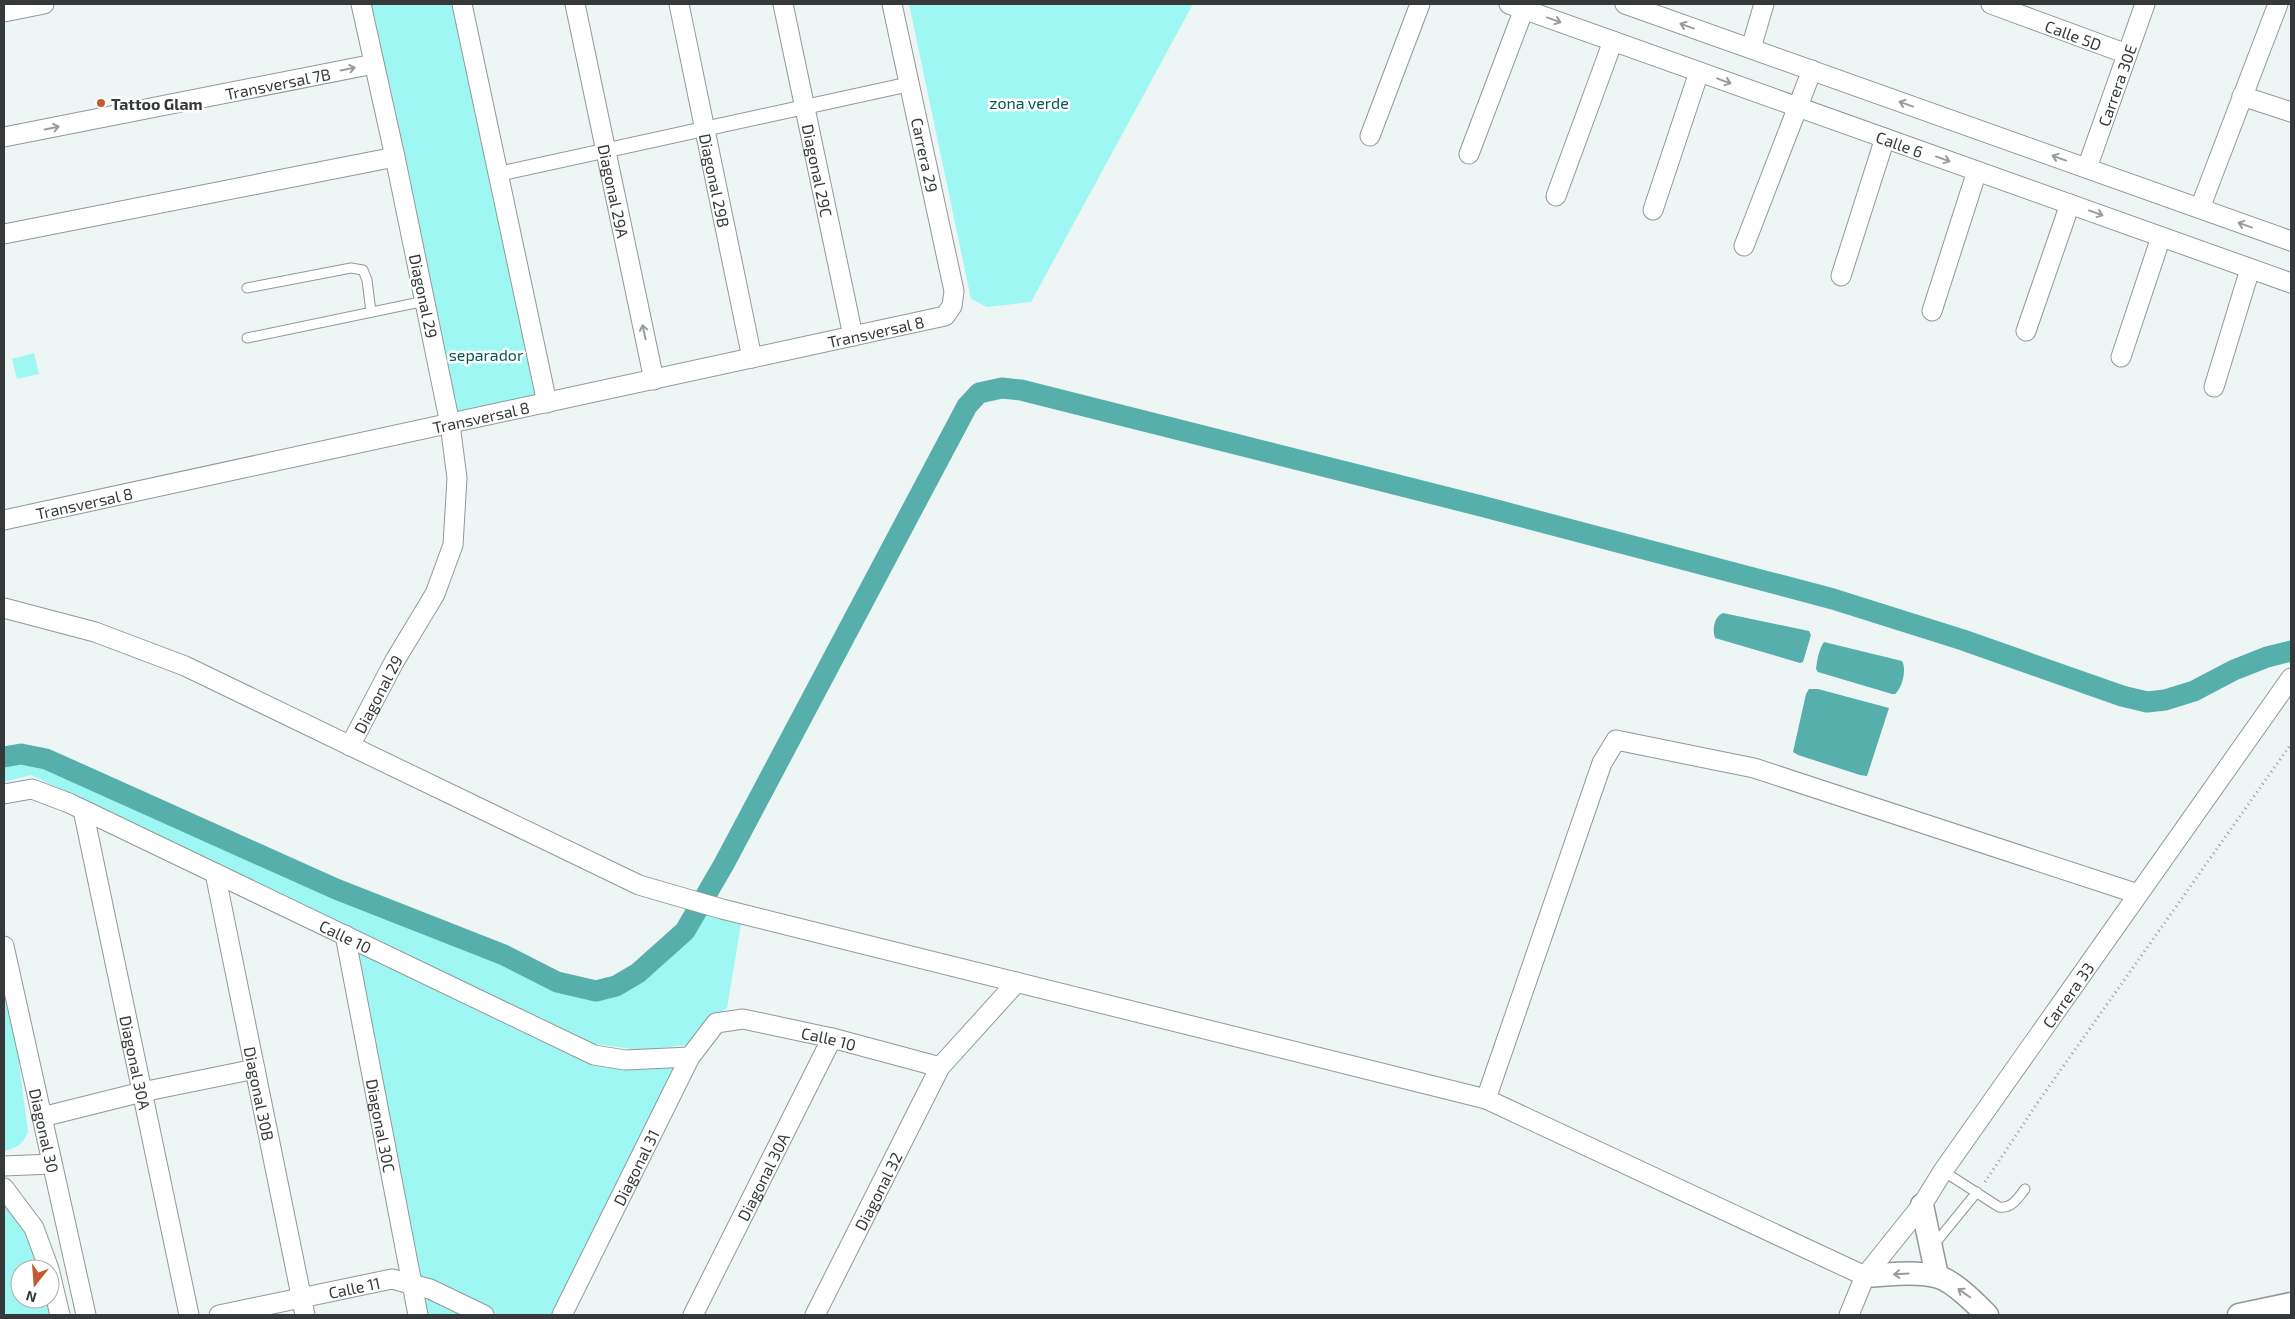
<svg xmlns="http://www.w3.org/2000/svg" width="2295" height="1319" font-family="'Exo 2',sans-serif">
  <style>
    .green { fill: #9ff7f3 }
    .water { fill: #57afac }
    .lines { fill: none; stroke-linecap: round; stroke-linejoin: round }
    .canal { stroke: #57afac; stroke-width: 21 }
    .service-casing { stroke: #919998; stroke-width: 11 }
    .pedestrian-casing { stroke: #919998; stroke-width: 16 }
    .minor-casing { stroke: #919998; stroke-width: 21 }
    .tertiary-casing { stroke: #919998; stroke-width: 25 }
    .path { stroke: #989e9e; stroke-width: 3; stroke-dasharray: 1 4; stroke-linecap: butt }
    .service { stroke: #fff; stroke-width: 9 }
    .pedestrian { stroke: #fff; stroke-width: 14 }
    .minor { stroke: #fff; stroke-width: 19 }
    .tertiary { stroke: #fff; stroke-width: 22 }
    .oneway { stroke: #9a9c9c }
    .poi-dot { fill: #c25b2f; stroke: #fff; stroke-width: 2 }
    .labels { text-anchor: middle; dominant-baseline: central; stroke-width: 5; stroke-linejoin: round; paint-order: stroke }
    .street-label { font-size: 16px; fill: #363939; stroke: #fff }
    .park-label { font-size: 16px; fill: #055755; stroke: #fff }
    .poi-label { font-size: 16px; font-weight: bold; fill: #363939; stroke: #fff; text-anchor: start }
  </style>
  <rect width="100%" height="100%" fill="#edf5f5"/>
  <g class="green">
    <polygon points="364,4 458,4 547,403 450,424"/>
    <polygon points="909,4 1193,4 1031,302 987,307 971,299"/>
    <polygon points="34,353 39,374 17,379 12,359"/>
    <polygon points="21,755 46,760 333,892 503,956 557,983 573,988 596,992 618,990 637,979 687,936 702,913 741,924 727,1008 709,1020 688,1045 640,1050 588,1043 31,775 4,782 4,758"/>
    <polygon points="345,935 594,1055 690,1057 562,1315 418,1315"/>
    <path d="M4 983 16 1040 28 1132C23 1144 17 1148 4 1151Z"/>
    <polygon points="4,1190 34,1228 44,1269 20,1269 20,1299 50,1299 55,1315 4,1315"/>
  </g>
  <g class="water">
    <path d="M1723 613 1809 631 1811 635 1803 662 1800 663 1715 638C1712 629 1714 617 1723 613Z"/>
    <path d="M1824 642 1902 661C1907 670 1902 688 1895 694H1892L1818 672 1816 669C1817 660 1819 649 1824 642Z"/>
    <polygon points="1809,689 1818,689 1889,708 1867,776 1860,775 1798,755 1793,752 1806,694"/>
  </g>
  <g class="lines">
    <polyline class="canal" points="4,757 21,754 46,759 336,889 504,955 557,982 596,991 616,986 638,973 685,931 724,864 967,406 979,393 1002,388 1021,390 1485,507 1833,599 1963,640 2122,696 2147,702 2165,700 2194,691 2234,670 2267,657 2291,651"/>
    <defs>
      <g id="service">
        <polyline points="247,288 351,268 363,270 367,280 371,312"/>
        <polyline points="247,338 425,301"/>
        <path d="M1943 1171 1999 1207C2012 1209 2018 1198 2025 1189"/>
        <polyline points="1933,1246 1977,1192"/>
      </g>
      <polyline id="pedestrian" points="498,174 910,84"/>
      <g id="minor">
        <polyline points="462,4 547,403"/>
        <path id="s1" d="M575 4 654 380"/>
        <path id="s2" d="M679 4 752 358"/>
        <path id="s3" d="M783 4 853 336"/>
        <path id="s4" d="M1509 4 2291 283"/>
        <polyline points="1625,4 2291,241"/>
        <path id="s5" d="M1991 4 2127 54"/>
        <polyline points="4,12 44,4"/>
        <polyline points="1751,48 1764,4"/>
        <polyline points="2242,96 2291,112"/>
        <polyline points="1370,136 1420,4"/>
        <path id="s6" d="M4 137 374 64"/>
        <polyline points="1469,154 1524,9"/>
        <path id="s7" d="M2087 168 2145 4"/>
        <polyline points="1556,196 1613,41"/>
        <polyline points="2200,208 2278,4"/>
        <polyline points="1653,210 1699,72"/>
        <polyline points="4,234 395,157"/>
        <polyline points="1744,246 1812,70"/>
        <polyline points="1841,276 1885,138"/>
        <polyline points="1932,311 1977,171"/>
        <polyline points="2026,331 2070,204"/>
        <polyline points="2121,357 2161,237"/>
        <polyline points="2214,387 2250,269"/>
        <path id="s8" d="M4 520 945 316 952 306 954 291 892 4"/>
        <polyline points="4,608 95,632 185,666 639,885 722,909 1486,1099 1865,1276"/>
        <path id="s9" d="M350 746 394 662 435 594 453 545 457 478 450 424 395 157 361 4"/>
        <path id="s10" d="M4 794 32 789 69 803 594 1055 625 1060 690 1057"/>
        <path id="s11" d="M83 810 189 1315"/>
        <path id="s12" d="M215 873 305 1315"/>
        <path id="s13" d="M345 935 418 1315"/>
        <path id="s14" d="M4 946 86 1315"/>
        <polyline points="1486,1099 1602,763 1616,740 1754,768 2138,894"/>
        <polyline points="42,1117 142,1092 255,1069"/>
        <polyline points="4,1166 52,1164"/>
        <polyline points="4,1188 34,1228 49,1269"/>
        <polyline points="50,1273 60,1315"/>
        <path id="s15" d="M219 1315 392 1279 430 1289 484 1315"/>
        <path id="s16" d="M562 1315 690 1057 716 1023 743 1019 832 1038 940 1067"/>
        <path id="s17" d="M693 1315 832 1038"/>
        <path id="s18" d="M815 1315 940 1067 1017 982"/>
        <path id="s19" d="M1849 1315 1865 1276 1922 1205 1943 1171 2291 678"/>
      </g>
      <g id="tertiary">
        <polyline points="1922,1205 1937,1276"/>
        <path d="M1865 1276C1888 1275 1913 1271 1935 1276 1952 1279 1975 1303 1987 1315"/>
        <polyline points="2239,1315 2291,1304"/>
      </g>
    </defs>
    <use href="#service" class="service-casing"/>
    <use href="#pedestrian" class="pedestrian-casing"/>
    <use href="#minor" class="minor-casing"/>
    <use href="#tertiary" class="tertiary-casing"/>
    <polyline class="path" points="1985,1182 2038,1102 2291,744"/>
    <use href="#service" class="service"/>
    <use href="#pedestrian" class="pedestrian"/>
    <use href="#minor" class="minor"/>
    <use href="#tertiary" class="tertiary"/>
  </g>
  <defs><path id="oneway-shaft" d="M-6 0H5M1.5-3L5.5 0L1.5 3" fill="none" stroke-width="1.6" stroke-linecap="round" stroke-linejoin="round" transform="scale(1.25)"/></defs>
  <g class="oneway">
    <use href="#oneway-shaft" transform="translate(1554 20) rotate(20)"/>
    <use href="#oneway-shaft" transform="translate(1687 26) rotate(-160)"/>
    <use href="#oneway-shaft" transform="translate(348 69) rotate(-11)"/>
    <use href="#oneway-shaft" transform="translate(1724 81) rotate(20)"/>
    <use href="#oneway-shaft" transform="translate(1906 104) rotate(-160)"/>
    <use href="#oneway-shaft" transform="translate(52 128) rotate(-11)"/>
    <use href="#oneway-shaft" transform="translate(2059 158) rotate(-160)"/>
    <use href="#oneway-shaft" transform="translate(1943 159) rotate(20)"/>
    <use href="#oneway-shaft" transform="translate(2096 213) rotate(20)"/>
    <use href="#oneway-shaft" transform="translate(2245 225) rotate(-160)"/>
    <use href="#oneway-shaft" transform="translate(644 332) rotate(-102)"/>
    <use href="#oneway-shaft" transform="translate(1901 1274) rotate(177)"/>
    <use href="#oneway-shaft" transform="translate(1964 1293) rotate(-145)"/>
  </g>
  <circle class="poi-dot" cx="101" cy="103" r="5"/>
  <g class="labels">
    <g class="street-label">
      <text stroke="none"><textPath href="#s5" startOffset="88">Calle 5D</textPath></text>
      <text stroke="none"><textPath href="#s6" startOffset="279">Transversal 7B</textPath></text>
      <text stroke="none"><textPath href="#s7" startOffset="88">Carrera 30E</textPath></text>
      <text stroke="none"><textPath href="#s4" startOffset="415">Calle 6</textPath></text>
      <text transform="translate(925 155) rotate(78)">Carrera 29</text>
      <text stroke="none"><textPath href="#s3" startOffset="170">Diagonal 29C</textPath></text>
      <text stroke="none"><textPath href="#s2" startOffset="180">Diagonal 29B</textPath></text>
      <text stroke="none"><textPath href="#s1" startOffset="191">Diagonal 29A</textPath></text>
      <text transform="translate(424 296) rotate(78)">Diagonal 29</text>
      <text stroke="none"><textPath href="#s8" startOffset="892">Transversal 8</textPath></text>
      <text stroke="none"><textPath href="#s8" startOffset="488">Transversal 8</textPath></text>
      <text stroke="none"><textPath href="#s8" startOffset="82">Transversal 8</textPath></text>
      <text stroke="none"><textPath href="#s9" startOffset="59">Diagonal 29</textPath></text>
      <text stroke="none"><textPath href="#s10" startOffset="375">Calle 10</textPath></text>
      <text stroke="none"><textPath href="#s19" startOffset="389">Carrera 33</textPath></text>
      <text stroke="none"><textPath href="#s16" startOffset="446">Calle 10</textPath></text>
      <text stroke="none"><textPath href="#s11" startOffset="258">Diagonal 30A</textPath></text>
      <text stroke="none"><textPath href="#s12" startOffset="225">Diagonal 30B</textPath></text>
      <text stroke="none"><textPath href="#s13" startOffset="194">Diagonal 30C</textPath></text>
      <text stroke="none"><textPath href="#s14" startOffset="189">Diagonal 30</textPath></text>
      <text stroke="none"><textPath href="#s16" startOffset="165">Diagonal 31</textPath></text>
      <text stroke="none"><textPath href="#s17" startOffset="155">Diagonal 30A</textPath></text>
      <text stroke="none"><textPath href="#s18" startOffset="139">Diagonal 32</textPath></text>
      <text stroke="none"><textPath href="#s15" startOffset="138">Calle 11</textPath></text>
    </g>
    <g class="park-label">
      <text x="1029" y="102">zona verde</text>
      <text x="486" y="354">separador</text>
    </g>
    <g class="poi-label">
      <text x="111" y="103">Tattoo Glam</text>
    </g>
  </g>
  <rect width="2295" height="1319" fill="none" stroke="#363939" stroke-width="10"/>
  <g transform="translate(35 1284) rotate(197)"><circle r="24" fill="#ffffff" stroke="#afb0b0"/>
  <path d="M0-4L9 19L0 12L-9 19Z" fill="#c25b2f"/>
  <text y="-8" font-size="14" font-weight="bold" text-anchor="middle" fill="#363939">N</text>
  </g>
</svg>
